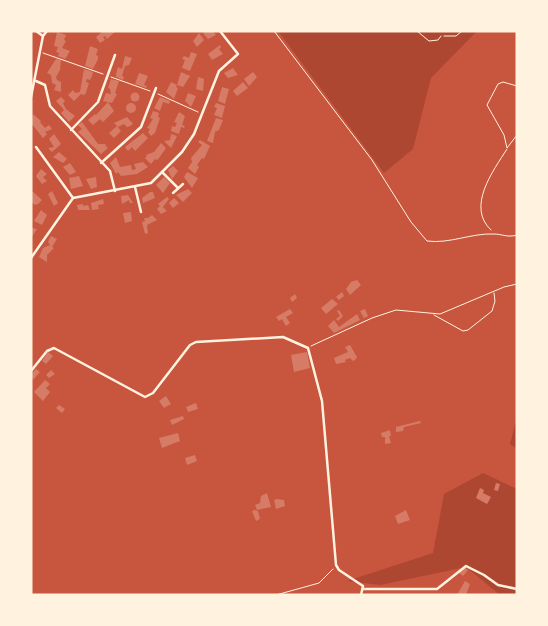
<svg xmlns="http://www.w3.org/2000/svg" width="548" height="626" font-family="'Nunito Sans',sans-serif">
  <style>
    .green { fill: #ae4732 }
    .building { fill: #d67c66 }
    .lines { fill: none; stroke-linecap: round; stroke-linejoin: round }
    .path { stroke: #fff3e0; stroke-width: 1 }
    .service { stroke: #fff3e0; stroke-width: 1 }
    .minor { stroke: #fff3e0; stroke-width: 2.5 }
  </style>
  <rect width="100%" height="100%" fill="#c8553d"/>
  <g class="green">
    <polygon points="278,31 477,31 431,78 413,149 384,173"/>
    <polygon points="516,421 517,421 517,449 510,444"/>
    <polygon points="483,473 517,489 517,595 500,595 466,567 380,585 347,581 433,553 444,494"/>
  </g>
  <g class="building">
    <polygon points="103,31 116,31 107,39 105,36 103,37 105,40 100,43 96,37"/>
    <polygon points="206,31 213,31 216,35 208,39 203,33"/>
    <polygon points="57,32 66,35 64,40 66,41 62,48 70,51 65,59 58,56 59,53 56,52 58,47 54,46"/>
    <polygon points="199,33 204,40 197,47 193,41"/>
    <polygon points="220,45 221,47 219,49 223,54 212,60 208,54"/>
    <polygon points="90,46 98,49 96,55 98,56 98,59 93,69 85,66"/>
    <polygon points="191,52 197,54 190,71 182,68 185,60 182,59 184,56 189,58"/>
    <polygon points="125,56 132,58 129,65 125,66 122,76 124,77 123,80 116,77 116,74 118,67 122,69"/>
    <polygon points="56,59 61,60 60,70 56,77 57,80 61,82 61,92 54,90 56,85 52,83 51,75 47,73"/>
    <polygon points="233,68 238,75 228,78 224,73"/>
    <polygon points="84,69 93,72 92,76 90,80 87,79 86,82 89,83 85,95 81,94 74,101 68,95 73,90 75,93 80,92"/>
    <polygon points="181,72 190,76 183,87 177,85"/>
    <polygon points="253,72 257,77 249,86 244,79"/>
    <polygon points="139,73 148,76 144,85 147,86 146,88 135,84"/>
    <polygon points="198,77 204,79 203,91 196,89"/>
    <polygon points="111,79 119,81 115,93 117,94 112,103 103,101 106,93 111,94 110,89 108,88"/>
    <polygon points="171,82 177,85 176,87 178,88 174,99 166,92"/>
    <polygon points="243,82 248,88 237,96 233,91"/>
    <polygon points="222,87 229,89 225,104 218,101"/>
    <circle cx="135" cy="97" r="4.5"/>
    <polygon points="188,93 196,96 191,107 185,101"/>
    <polygon points="61,97 65,101 63,103 66,109 75,116 69,122 61,113 64,110 56,101"/>
    <polygon points="160,97 170,101 169,104 163,102 160,111 154,108"/>
    <polygon points="108,102 114,111 103,122 100,119 93,125 88,120 95,114 96,115"/>
    <circle cx="131" cy="108" r="5"/>
    <polygon points="216,103 225,106 222,118 214,115 217,108 214,107"/>
    <polygon points="153,111 159,113 158,117 160,118 155,133 151,136 148,132 150,129 147,128 153,119 150,118"/>
    <polygon points="179,112 185,116 182,125 185,126 184,128 181,127 179,134 171,131 172,126 175,127 177,123 174,122"/>
    <polygon points="33,114 41,121 40,122 45,128 49,125 52,129 45,132 47,134 43,138 31,123"/>
    <polygon points="127,117 133,124 130,126 127,127 124,124 118,127 114,123"/>
    <polygon points="216,118 223,120 219,130 215,132 213,143 207,141"/>
    <polygon points="82,122 98,144 106,144 105,145 108,148 101,154 78,132 82,129 78,125"/>
    <polygon points="117,126 121,131 114,138 109,133"/>
    <polygon points="143,133 148,138 135,151 132,147 128,151 125,147"/>
    <polygon points="54,134 61,144 52,152 48,148 54,147 49,139"/>
    <polygon points="171,134 177,136 171,148 164,141 170,140"/>
    <polygon points="200,140 210,146 204,159 202,158 197,165 199,167 195,174 188,168 192,162 191,158 202,145 198,142"/>
    <polygon points="161,143 166,148 159,158 157,160 155,159 151,164 145,158 147,156 146,155 154,152"/>
    <polygon points="59,152 67,159 63,163 53,157"/>
    <polygon points="116,157 120,167 131,165 132,170 136,169 134,164 143,162 148,167 137,174 121,176 118,172 116,174 110,163"/>
    <polygon points="70,163 76,172 70,175 63,167"/>
    <polygon points="173,166 178,171 172,179 168,170"/>
    <polygon points="41,169 47,174 43,177 47,181 42,184 36,176"/>
    <polygon points="187,172 198,178 192,188 184,177"/>
    <polygon points="79,176 83,186 71,189 69,178"/>
    <polygon points="96,177 97,187 91,189 86,179"/>
    <polygon points="164,177 170,183 163,193 156,185"/>
    <polygon points="188,189 192,193 183,202 176,195"/>
    <polygon points="31,190 42,200 38,204 35,205 31,202"/>
    <polygon points="52,191 58,203 54,206 48,194"/>
    <polygon points="150,192 153,192 155,198 143,203 142,198"/>
    <polygon points="128,195 133,203 130,203 129,200 122,204 121,196"/>
    <polygon points="167,197 169,199 163,207 167,211 161,214 157,209 160,206 158,204"/>
    <polygon points="174,198 179,203 173,208 169,203"/>
    <polygon points="103,199 104,204 98,205 99,209 92,210 91,203"/>
    <polygon points="83,204 83,206 88,205 90,210 78,210 77,205"/>
    <polygon points="41,210 47,215 42,225 34,221"/>
    <polygon points="131,212 132,221 125,223 123,213"/>
    <polygon points="152,215 157,220 147,225 148,233 145,234 142,222 145,221 144,218 148,218"/>
    <polygon points="32,228 37,229 31,238 31,229"/>
    <polygon points="51,236 57,239 52,247 54,248 47,255 47,262 39,257 43,248 50,245 48,242"/>
    <polygon points="357,280 361,285 350,295 346,289 351,282"/>
    <polygon points="342,292 344,296 339,300 336,297"/>
    <polygon points="295,294 297,298 292,302 290,298"/>
    <polygon points="332,299 338,304 326,314 321,308"/>
    <polygon points="290,309 293,313 286,317 290,323 286,326 282,319 279,321 276,317"/>
    <polygon points="365,309 368,316 364,318 360,311"/>
    <polygon points="339,310 343,316 338,321 336,319 340,316 337,311"/>
    <polygon points="357,314 360,320 334,333 328,326 334,320 339,327"/>
    <polygon points="350,345 357,357 355,360 353,361 350,358 345,360 346,362 336,364 334,358 348,352 345,347"/>
    <polygon points="48,352 53,356 46,364 42,361"/>
    <polygon points="307,352 310,368 294,372 291,355"/>
    <polygon points="36,369 40,372 33,380 31,374"/>
    <polygon points="51,370 55,374 49,378 46,375"/>
    <polygon points="45,380 50,384 46,388 50,392 43,401 34,392"/>
    <polygon points="166,396 171,404 164,408 159,401"/>
    <polygon points="196,403 198,409 188,412 186,407"/>
    <polygon points="59,405 65,409 62,413 56,408"/>
    <polygon points="183,416 184,419 172,425 170,420"/>
    <polygon points="420,421 421,423 404,427 403,431 396,432 396,427"/>
    <polygon points="390,430 391,436 389,436 391,443 385,444 385,437 382,437 381,433"/>
    <polygon points="178,433 180,441 162,448 159,438"/>
    <polygon points="195,455 197,461 187,465 185,458"/>
    <polygon points="496,483 500,484 498,491 494,490"/>
    <polygon points="480,488 484,490 483,493 491,497 487,504 476,498"/>
    <polygon points="267,493 271,507 257,510 255,505 260,503 261,496"/>
    <polygon points="277,499 284,500 285,506 276,509 274,500"/>
    <polygon points="255,510 258,511 260,519 256,521 252,511"/>
    <polygon points="406,510 410,520 398,524 395,516"/>
    <polygon points="465,568 468,570 463,576 459,573"/>
    <polygon points="465,581 470,584 466,595 457,595"/>
  </g>
  <g class="lines">
    <g class="path">
      <polyline points="444,36 456,36 462,31"/>
      <polyline points="43,53 103,74"/>
      <polyline points="111,77 150,91"/>
      <polyline points="517,86 503,82 498,84 487,105 504,135 507,148 517,135"/>
      <polyline points="158,94 198,112"/>
      <path d="M491 230C466 207 493 171 507 149"/>
      <polyline points="434,315 463,331 468,330 492,311 495,301 494,293"/>
      <polyline points="311,346 372,318 396,310 440,314 504,287 517,284"/>
      <polyline points="276,595 319,583 333,569"/>
    </g>
    <g class="service">
      <path d="M274 31 372 160 411 222 427 241C450 244 471 233 494 234 502 234 508 238 517 235"/>
      <polyline points="417,31 429,41 438,40 441,36"/>
    </g>
    <g class="minor">
      <polyline points="36,31 43,36"/>
      <polyline points="36,81 45,85 50,106 110,171 115,191"/>
      <polyline points="31,97 43,36 47,31"/>
      <polyline points="71,130 98,102 115,55"/>
      <polyline points="36,147 73,198 151,183 182,152 194,134 219,71 238,54 220,31"/>
      <polyline points="101,163 141,127 156,88"/>
      <polyline points="162,172 178,188"/>
      <polyline points="135,187 141,212"/>
      <polyline points="173,193 183,184"/>
      <polyline points="31,258 73,198"/>
      <polyline points="31,371 47,351 54,348 145,397 153,393 190,345 196,342 283,337 308,348 322,401 336,565 339,570 363,586 361,595"/>
      <polyline points="363,589 437,589 466,566 484,575 498,585 517,589"/>
    </g>
  </g>
  <rect width="548" height="626" fill="none" stroke="#fff3e0" stroke-width="65"/>
</svg>
